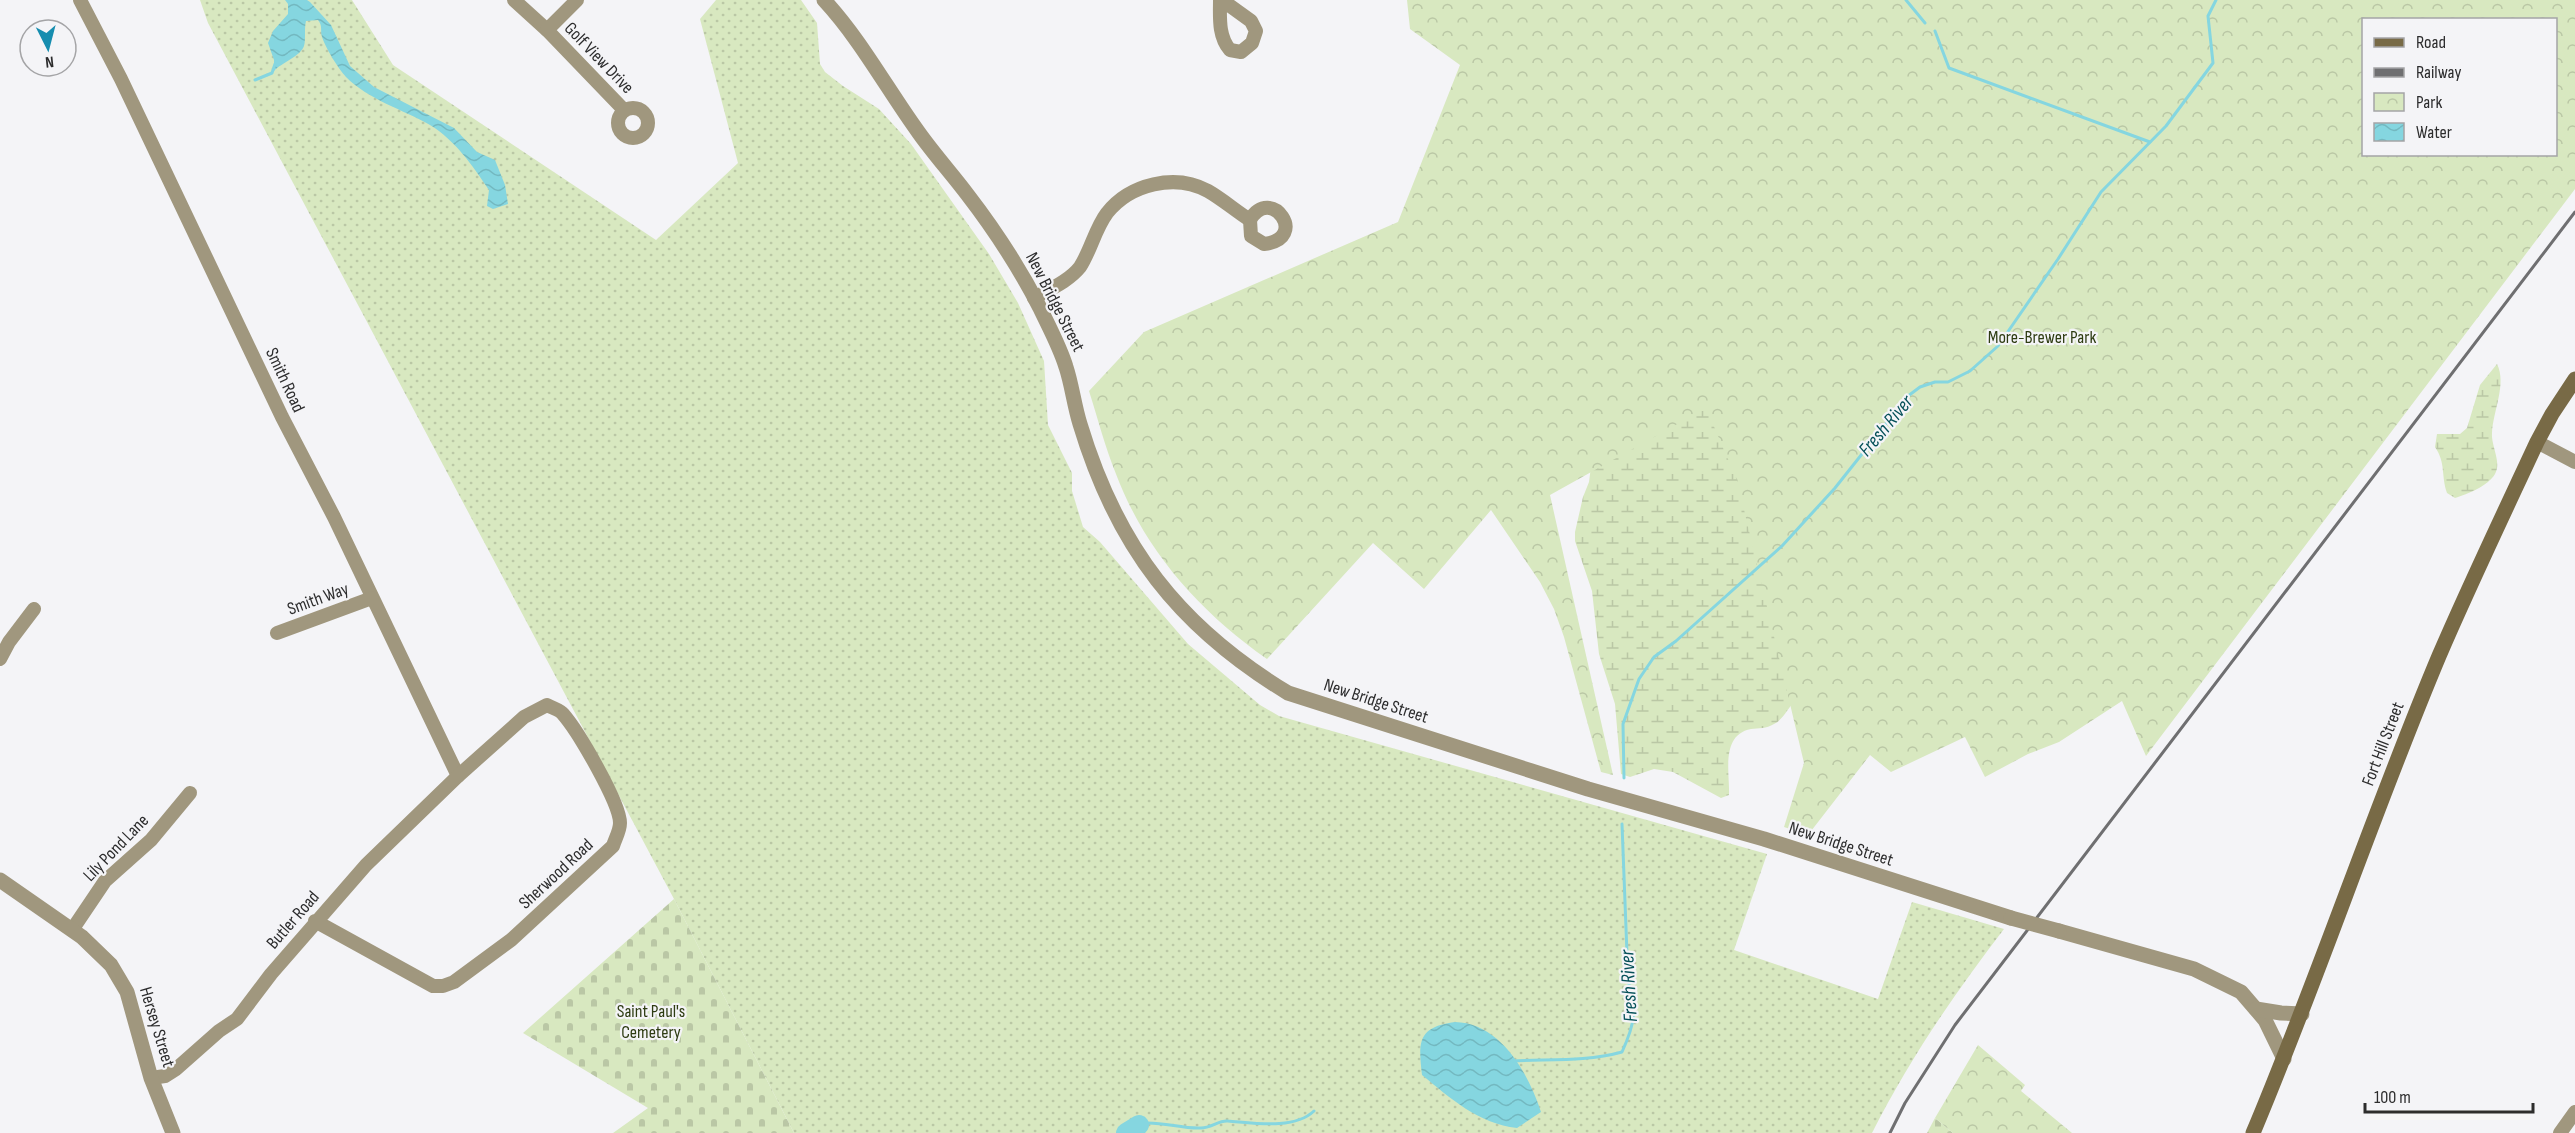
<svg xmlns="http://www.w3.org/2000/svg" width="2575" height="1133" font-family="'Sofia Sans Condensed',sans-serif">
  <style>
    .grass { fill: url(#grass-dots) }
    .wetland { fill: url(#wetland-marsh) }
    .cemetery { fill: url(#cemetery-stones) }
    .park { fill: url(#park-crowns); fill-rule: evenodd }
    .water { fill: url(#water-waves) }
    .lines { fill: none; stroke-linecap: round; stroke-linejoin: round }
    .stream { stroke: #85d6e0; stroke-width: 3 }
    .river { stroke: #85d6e0; stroke-width: 20 }
    .minor { stroke: #a0977e; stroke-width: 14 }
    .tertiary { stroke: #a0977e; stroke-width: 15 }
    .secondary { stroke: #786a46; stroke-width: 15 }
    .rail { stroke: #6f6f71; stroke-width: 3 }
    .tertiary-bridge { stroke: #a0977e; stroke-width: 15 }
    .labels { text-anchor: middle; dominant-baseline: central; stroke-width: 4.5; stroke-linejoin: round; paint-order: stroke }
    .street-label { font-size: 18px; fill: #2c2c2d; stroke: #f4f4f7 }
    .park-label { font-size: 18px; fill: #2e3c12; stroke: #f4f4f7 }
    .water-label { font-size: 20px; font-style: italic; fill: #065159; stroke: #f4f4f7 }
  </style>
  <defs>
    <pattern id="grass-dots" width="8" height="8" patternUnits="userSpaceOnUse" patternTransform="scale(1.5)"><rect width="8" height="8" fill="#d8e8c0"/><path d="M2 2h.1M6 6h.1" fill="none" stroke="#bac7a5" stroke-width="1.8" stroke-linecap="round"/></pattern>
    <pattern id="wetland-marsh" width="20" height="14" patternUnits="userSpaceOnUse" patternTransform="scale(1.5)"><rect width="20" height="14" fill="#d8e8c0"/><path d="M1 5h8M5 5V1M11 12h8M15 12V8" fill="none" stroke="#bac7a5"/></pattern>
    <pattern id="cemetery-stones" width="16" height="16" patternUnits="userSpaceOnUse" patternTransform="scale(1.5)"><rect width="16" height="16" fill="#d8e8c0"/><path d="M2 7V4a2 2 0 0 1 4 0v3zM10 15v-3a2 2 0 0 1 4 0v3z" fill="#bac7a5"/></pattern>
    <pattern id="park-crowns" width="20" height="18" patternUnits="userSpaceOnUse" patternTransform="scale(1.5)"><rect width="20" height="18" fill="#d8e8c0"/><path d="M2 6a3 3 0 1 1 6 0M12 15a3 3 0 1 1 6 0" fill="none" stroke="#bac7a5"/></pattern>
    <pattern id="water-waves" width="16" height="10" patternUnits="userSpaceOnUse" patternTransform="scale(1.5)"><rect width="16" height="10" fill="#85d6e0"/><path d="M0 5q4-4 8 0t8 0" fill="none" stroke="#73b8c0"/></pattern>
  </defs>
  <rect width="100%" height="100%" fill="#f4f4f7"/>
  <path class="grass" d="M200 0H352L393 65 656 240 738 163 700 19 716 0H801L817 23 820 64 825 72 843 86 879 109 911 144 989 254 1018 303 1044 361 1048 425 1072 473V491L1083 527 1100 542 1188 644 1260 705 1279 716 1767 854 1734 950 1878 999 1912 902 2004 929C1954 994 1909 1060 1872 1133H794L674 899 208 23Z"/>
  <g class="wetland">
    <path d="M2497 364C2507 384 2493 411 2492 433 2491 446 2502 463 2495 474 2488 486 2468 494 2455 498L2447 493C2441 476 2446 463 2435 447L2437 434H2460L2467 428 2480 385Z"/>
    <path d="M1704 372 1733 459 1796 700C1788 707 1784 719 1774 724 1766 729 1759 728 1751 729 1720 735 1730 774 1729 795L1721 798 1673 772 1654 769 1630 777 1621 774 1615 704 1599 654 1592 591 1575 541V532L1583 497 1589 482 1592 459Z"/>
  </g>
  <g class="cemetery">
    <polygon points="674,899 794,1133 613,1133 648,1108 523,1033"/>
    <polygon points="1935,1118 1953,1133 1927,1133"/>
  </g>
  <g class="park">
    <path d="M1407 0H2575V189L2146 756 2122 701 2059 742 2028 754 1985 777 1965 737 1891 772 1870 755 1808 835 1784 827 1804 763 1737 480 1706 408 1550 495 1613 775 1601 772 1564 637 1554 609 1540 582 1491 510 1424 589 1373 543 1267 659C1200 612 1145 551 1116 474 1105 447 1098 419 1089 391L1144 332 1398 222 1460 65 1410 29ZM2364 20H2556V154H2364Z"/>
    <polygon points="1978,1045 2025,1085 2021,1091 2072,1133 1953,1133 1935,1118"/>
  </g>
  <g class="water">
    <path d="M285 0H307L310 2 331 25 350 66 374 87 454 128 477 152 495 160 505 185 508 204 493 209 487 206 489 190C472 165 456 141 430 125 402 109 369 100 346 77 338 68 326 49 322 37 320 30 323 26 318 20L306 21C304 29 306 39 304 46 301 56 281 63 274 71V60L268 43 273 31 288 14V4Z"/>
    <path d="M1455 1022C1500 1023 1528 1072 1541 1112L1517 1128C1479 1124 1450 1098 1422 1075 1418 1041 1418 1027 1455 1022Z"/>
  </g>
  <g class="lines">
    <g class="stream">
      <polyline points="1906,0 1925,23"/>
      <polyline points="1935,31 1949,68 2150,142"/>
      <polyline points="255,80 272,73 275,64"/>
      <polyline points="1624,778 1623,724 1639,679 1654,657 1676,641 1782,546 1835,488 1908,396 1920,387 1935,382 1948,382 1970,371 1998,346 2058,259 2101,192 2166,126 2213,63 2208,16 2216,0"/>
      <path d="M1512 1061C1550 1059 1586 1062 1622 1052 1636 1021 1636 1013 1628 980L1622 824"/>
      <path d="M1145 1123C1164 1122 1183 1129 1201 1128 1211 1128 1219 1120 1228 1121 1254 1123 1294 1130 1314 1111"/>
    </g>
    <polyline class="river" points="1126,1133 1139,1125"/>
    <g class="minor">
      <polyline points="80,0 121,79 282,417 334,517 458,776"/>
      <polyline points="514,0 547,30"/>
      <polyline points="577,0 547,30 624,110"/>
      <path d="M1220 0C1220 17 1218 36 1230 50L1241 52 1252 43 1256 31 1251 21 1222 0"/>
      <circle cx="633" cy="123" r="15"/>
      <path d="M1034 298C1050 289 1069 281 1080 267 1091 250 1095 229 1107 213 1130 184 1175 173 1208 191 1222 199 1236 211 1250 220L1251 236 1264 244C1310 239 1271 184 1250 220"/>
      <polyline points="2537,442 2575,462"/>
      <polyline points="277,633 372,598"/>
      <polyline points="0,659 9,642 34,609"/>
      <polyline points="72,930 105,881 151,840 190,793"/>
      <path d="M151 1078 165 1076 176 1069 219 1031 237 1019 271 974 366 865 458 776 524 717 547 705C552 708 560 710 563 714 578 731 620 803 620 823 620 831 615 839 613 846L511 940 454 982 443 986H433L315 921"/>
      <polyline points="2560,1133 2575,1112"/>
    </g>
    <g class="tertiary">
      <path d="M824 0C861 40 887 89 919 133 934 154 951 173 967 194 994 229 1020 269 1040 308 1049 327 1060 347 1066 367 1072 385 1074 405 1080 424 1117 547 1179 627 1288 693L1588 789 1764 839 2011 918"/>
      <polyline points="0,880 82,937 111,965 127,992 151,1078 173,1133"/>
      <polyline points="2059,931 2194,969 2241,992 2265,1020 2284,1059"/>
      <polyline points="2256,1009 2281,1013 2302,1014"/>
    </g>
    <path class="secondary" d="M2253 1133C2319 976 2373 813 2439 656 2470 584 2504 513 2537 442L2552 414 2575 379"/>
    <polyline class="rail" points="1890,1133 1905,1103 1955,1025 2575,212"/>
    <polyline class="tertiary-bridge" points="2011,918 2059,931"/>
  </g>
  <g class="labels">
    <g class="street-label">
      <text transform="translate(599 58) rotate(46)">Golf View Drive</text>
      <text transform="translate(1055 302) rotate(63)">New Bridge Street</text>
      <text transform="translate(285 380) rotate(65)">Smith Road</text>
      <text transform="translate(318 599) rotate(-20)">Smith Way</text>
      <text transform="translate(1376 701) rotate(18)">New Bridge Street</text>
      <text transform="translate(2383 744) rotate(-69)">Fort Hill Street</text>
      <text transform="translate(1841 844) rotate(18)">New Bridge Street</text>
      <text transform="translate(116 848) rotate(-46)">Lily Pond Lane</text>
      <text transform="translate(556 874) rotate(-43)">Sherwood Road</text>
      <text transform="translate(293 920) rotate(-49)">Butler Road</text>
      <text transform="translate(157 1027) rotate(73)">Hersey Street</text>
    </g>
    <g class="park-label">
      <text x="2042" y="337">More-Brewer Park</text>
      <text x="651" y="1011">Saint Paul's<tspan x="651" dy="21">Cemetery</tspan></text>
    </g>
    <g class="water-label">
      <text transform="translate(1886 426) rotate(-50)">Fresh River</text>
      <text transform="translate(1629 986) rotate(-93)">Fresh River</text>
    </g>
  </g>
  <rect x="2362" y="18" width="195" height="138" fill="#f4f4f7" stroke="#a4a4a6" stroke-width="1.5"/>
  <rect x="2374" y="38" width="30" height="9" fill="#786a46" stroke="#a4a4a6" stroke-width="1.5"/>
  <text x="2416" y="48" font-size="18" fill="#2c2c2d">Road</text>
  <rect x="2374" y="68" width="30" height="9" fill="#6f6f71" stroke="#a4a4a6" stroke-width="1.5"/>
  <text x="2416" y="78" font-size="18" fill="#2c2c2d">Railway</text>
  <rect x="2374" y="93" width="30" height="18" fill="url(#park-crowns)" stroke="#a4a4a6" stroke-width="1.5"/>
  <text x="2416" y="108" font-size="18" fill="#2c2c2d">Park</text>
  <rect x="2374" y="123" width="30" height="18" fill="url(#water-waves)" stroke="#a4a4a6" stroke-width="1.5"/>
  <text x="2416" y="138" font-size="18" fill="#2c2c2d">Water</text>
  <g transform="translate(48 48) rotate(174)"><circle r="28" fill="#f4f4f7" stroke="#a4a4a6" stroke-width="1.5"/>
  <path d="M0-4.5L10 22L0 15L-10 22Z" fill="#168daf"/>
  <text y="-9" font-size="16" font-weight="bold" text-anchor="middle" fill="#2c2c2d">N</text>
  </g>
  <path d="M2365 1103v9h168v-9" fill="none" stroke="#2c2c2d" stroke-width="3"/>
  <text x="2374" y="1103" font-size="18" fill="#2c2c2d" stroke="#f4f4f7" stroke-width="4.5" paint-order="stroke">100 m</text>
</svg>
